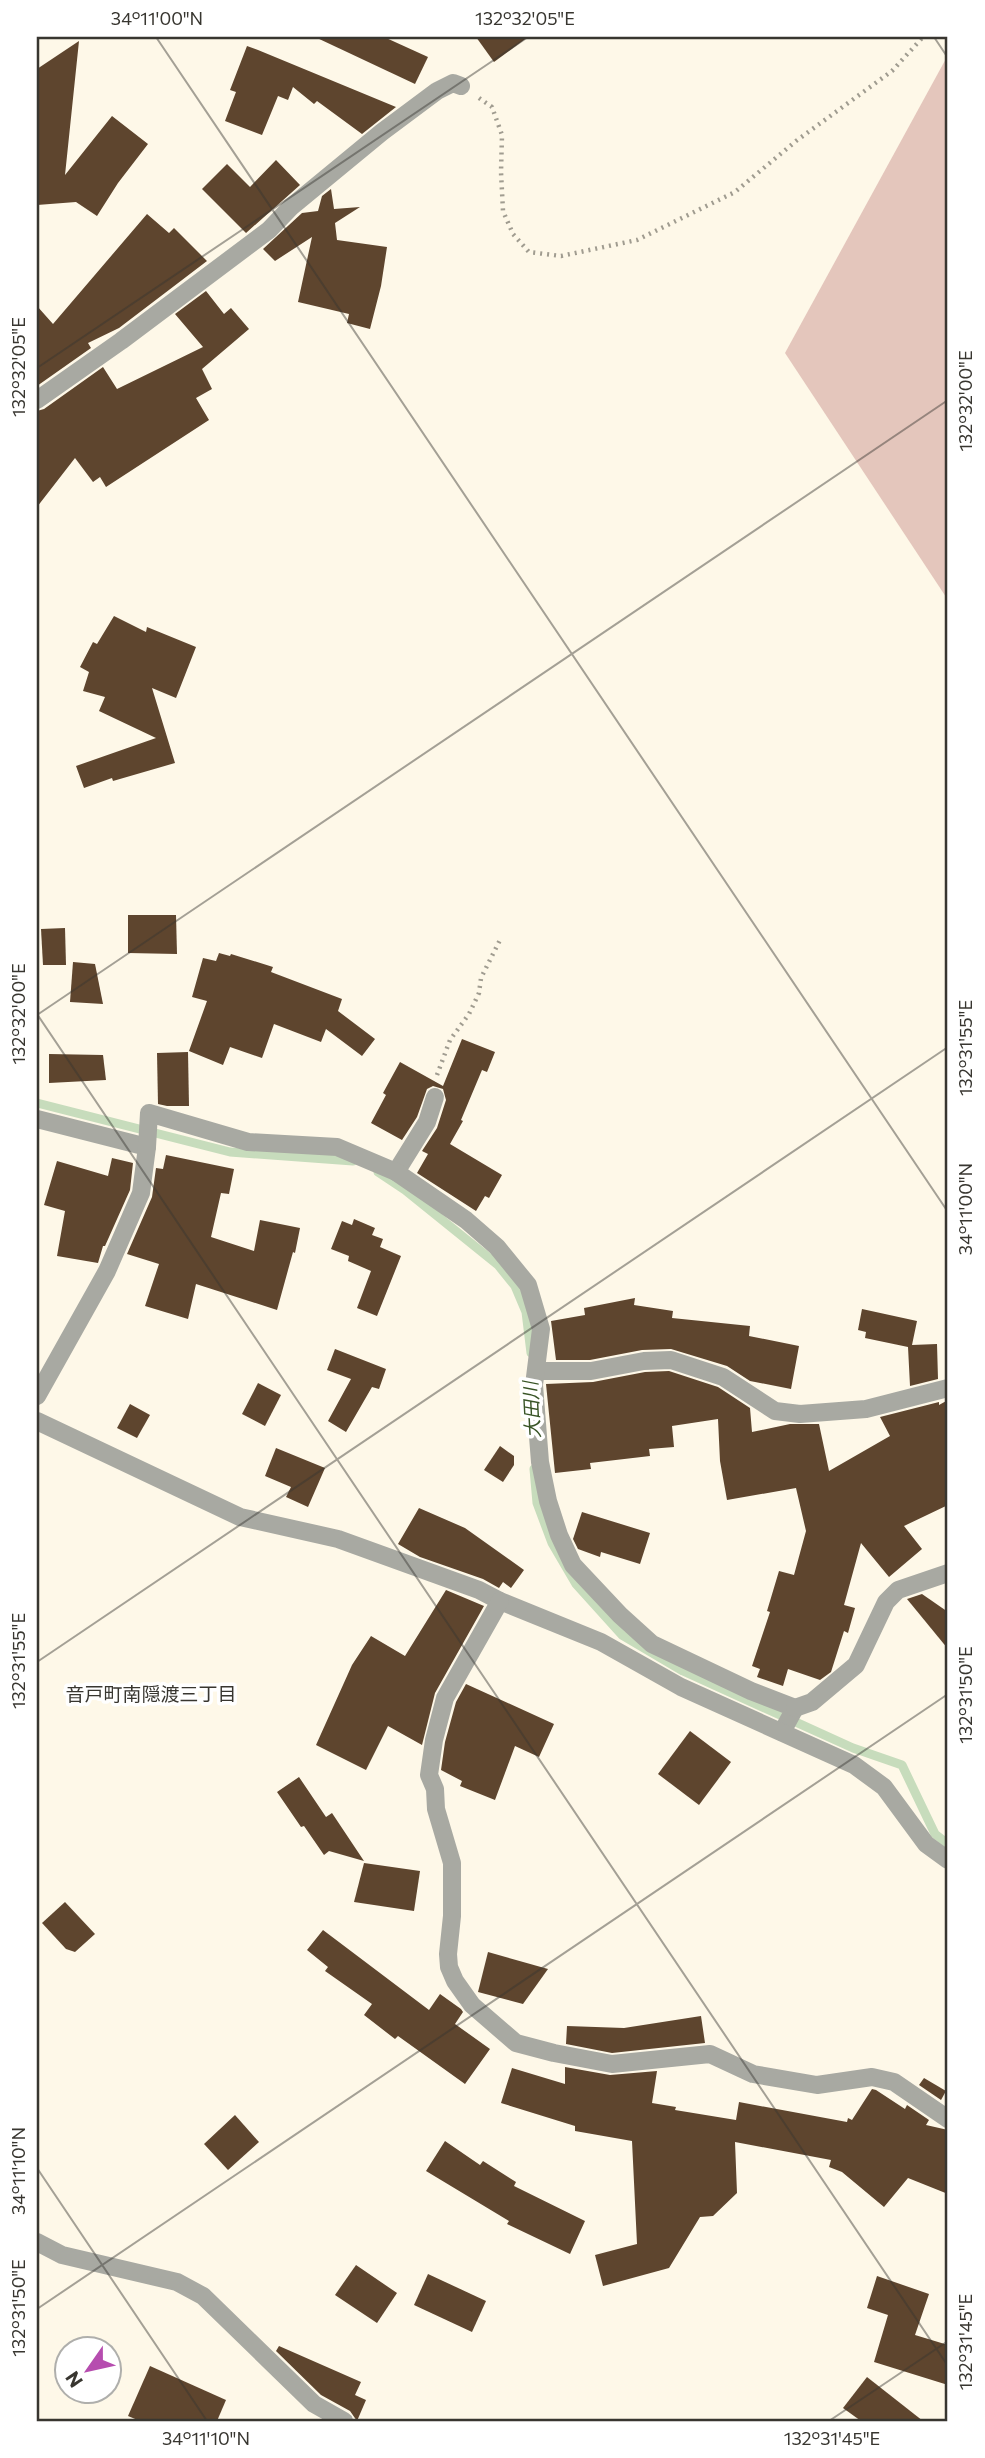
<svg xmlns="http://www.w3.org/2000/svg" width="985" height="2458" font-family="Commissioner,'Noto Sans JP',sans-serif">
  <style>
    .green { fill: #e4c6bc }
    .lines { fill: none; stroke-linecap: round; stroke-linejoin: round }
    .stream { stroke: #c7dcbc; stroke-width: 9 }
    .building { fill: #5e452e }
    .path { stroke: #a09c90; stroke-width: 4.5; stroke-dasharray: 2 5; stroke-linecap: butt }
    .street { stroke: #a8a9a2; stroke-width: 18 }
    .ticks { fill: none; stroke: #383630; stroke-width: 2; stroke-opacity: 0.45 }
    .labels { text-anchor: middle; dominant-baseline: central; stroke-width: 7; stroke-linejoin: round; paint-order: stroke }
    .water-label { font-size: 19px; font-style: italic; fill: #385426; stroke: #fff }
    .neighbourhood-label { font-size: 19px; fill: #383630; stroke: #fff }
    .neatline { fill: none; stroke: #383630; stroke-width: 2.5 }
    .ticks-label { font-size: 18px; text-anchor: middle; fill: #383630 }
  </style>
  <rect width="100%" height="100%" fill="#fef8e8"/>
  <polygon class="green" points="948,55 948,600 785,353"/>
  <g class="lines">
    <g class="stream">
      <polyline points="37,1103 230,1152 353,1161"/>
      <polyline points="378,1172 405,1190 498,1265 515,1286 526,1312 531,1353"/>
      <polyline points="534,1469 537,1503 552,1543 576,1584 622,1635 683,1671 853,1748 902,1765 935,1834 948,1844"/>
    </g>
  </g>
  <g class="building">
    <polygon points="315,37 384,37 428,57 415,84"/>
    <polygon points="476,37 528,37 494,62"/>
    <polygon points="79,41 65,175 112,116 148,144 118,183 97,216 76,202 37,205 37,69"/>
    <polygon points="247,46 258,50 396,107 362,134 317,101 314,104 293,87 288,100 278,96 262,135 225,121 236,92 230,90"/>
    <polygon points="276,160 300,185 246,233 202,189 227,164 250,187"/>
    <polygon points="331,189 334,209 360,207 335,223 337,240 387,247 381,286 370,329 347,323 349,314 298,302 312,237 275,261 263,249 302,213 318,211 322,196"/>
    <polygon points="147,214 169,233 174,228 207,261 119,328 88,343 91,348 37,386 37,306 53,324"/>
    <polygon points="206,291 224,314 231,308 249,329 202,369 212,389 196,398 209,420 106,487 100,477 93,482 75,458 37,507 37,411 44,409 103,367 117,389 203,347 175,314"/>
    <polygon points="114,616 146,632 147,627 196,647 176,698 152,688 175,763 113,781 112,778 84,788 76,766 156,738 99,711 105,697 83,691 89,672 80,667 93,642 97,644"/>
    <polygon points="128,915 176,915 177,954 128,953"/>
    <polygon points="65,928 66,965 43,965 41,929"/>
    <polygon points="219,953 230,956 231,954 273,967 271,972 342,999 338,1011 375,1039 362,1056 326,1029 321,1042 274,1024 262,1058 230,1047 223,1065 189,1051 207,1001 192,997 203,958 216,961"/>
    <polygon points="73,962 95,964 103,1004 70,1002"/>
    <polygon points="462,1039 495,1052 487,1072 482,1070 461,1120 463,1121 450,1144 502,1175 489,1198 485,1196 476,1211 417,1173 428,1154 422,1151 437,1128 446,1100 443,1089 433,1086 427,1089 417,1117 402,1140 371,1123 386,1095 383,1093 400,1062 443,1086"/>
    <polygon points="188,1052 189,1106 167,1106 158,1104 157,1053"/>
    <polygon points="49,1054 103,1055 106,1080 49,1083"/>
    <polygon points="166,1155 234,1169 229,1194 221,1193 211,1237 254,1251 260,1220 300,1228 295,1253 293,1252 277,1310 196,1284 188,1319 145,1306 159,1264 127,1254 152,1197 156,1168 163,1169"/>
    <polygon points="112,1158 133,1163 130,1190 105,1246 103,1246 98,1263 57,1256 65,1211 44,1205 57,1161 108,1176"/>
    <polygon points="354,1219 375,1228 372,1235 383,1239 380,1247 401,1256 377,1316 357,1308 371,1271 348,1261 349,1256 331,1249 342,1221 352,1225"/>
    <polygon points="635,1298 634,1305 673,1311 672,1318 750,1326 749,1336 799,1346 791,1389 750,1381 727,1366 671,1349 642,1350 590,1360 556,1360 551,1321 585,1315 584,1308"/>
    <polygon points="862,1309 917,1321 912,1345 937,1344 938,1379 910,1386 908,1347 865,1338 866,1332 858,1330"/>
    <polygon points="335,1349 386,1369 379,1389 372,1387 346,1432 328,1421 351,1379 327,1370"/>
    <polygon points="669,1371 718,1387 750,1408 752,1432 790,1424 819,1424 829,1471 890,1436 880,1417 939,1402 939,1405 948,1400 948,1505 904,1526 922,1549 889,1577 861,1543 844,1605 855,1608 848,1633 844,1631 831,1672 820,1680 788,1669 783,1686 757,1677 760,1669 752,1666 770,1612 767,1611 779,1571 794,1575 806,1531 796,1488 727,1500 720,1461 718,1419 672,1426 674,1447 649,1449 650,1456 590,1463 591,1469 555,1473 546,1384 593,1382 645,1372"/>
    <polygon points="258,1383 281,1395 265,1426 242,1414"/>
    <polygon points="130,1404 150,1415 137,1438 117,1428"/>
    <polygon points="500,1446 514,1456 514,1465 503,1482 484,1470"/>
    <polygon points="276,1448 325,1468 308,1507 286,1497 291,1487 265,1476"/>
    <polygon points="419,1508 465,1528 524,1570 511,1588 503,1582 499,1588 483,1579 420,1557 398,1544"/>
    <polygon points="582,1512 650,1533 640,1564 601,1552 600,1557 578,1549 573,1539"/>
    <polygon points="446,1590 484,1606 435,1693 422,1745 388,1726 366,1770 316,1745 352,1665 371,1636 405,1656"/>
    <polygon points="922,1594 948,1612 948,1649 907,1599"/>
    <polygon points="466,1684 554,1724 539,1757 515,1746 495,1800 460,1786 462,1781 441,1770 445,1742 456,1702"/>
    <polygon points="690,1731 731,1762 699,1805 658,1774"/>
    <polygon points="299,1777 326,1817 332,1813 364,1861 329,1851 324,1855 304,1826 301,1827 277,1792"/>
    <polygon points="364,1863 420,1871 414,1911 354,1902"/>
    <polygon points="65,1902 95,1934 75,1952 66,1949 42,1923"/>
    <polygon points="323,1930 429,2010 440,1994 461,2009 463,2012 455,2024 490,2049 465,2084 398,2036 395,2039 364,2015 372,2004 325,1971 328,1967 307,1950"/>
    <polygon points="488,1952 548,1969 523,2004 478,1992"/>
    <polygon points="701,2016 705,2043 612,2053 566,2044 567,2026 624,2028"/>
    <polygon points="565,2067 610,2075 657,2071 652,2103 676,2107 675,2110 736,2120 739,2102 847,2122 848,2118 852,2120 872,2089 876,2090 905,2109 907,2105 929,2120 926,2125 948,2130 948,2194 908,2178 884,2207 842,2172 829,2167 831,2160 735,2142 737,2193 713,2216 700,2217 669,2268 603,2286 595,2255 637,2244 632,2141 575,2131 575,2126 501,2103 512,2068 565,2084"/>
    <polygon points="924,2078 946,2091 941,2100 919,2085"/>
    <polygon points="235,2115 259,2142 228,2170 204,2144"/>
    <polygon points="445,2141 480,2165 483,2161 516,2182 514,2186 585,2221 570,2254 507,2224 509,2221 426,2171"/>
    <polygon points="356,2265 397,2293 377,2323 335,2295"/>
    <polygon points="428,2274 486,2301 472,2332 414,2305"/>
    <polygon points="877,2276 929,2294 915,2335 948,2345 948,2385 874,2362 888,2315 867,2308"/>
    <polygon points="279,2346 361,2382 355,2395 366,2400 357,2421 350,2411 321,2395 276,2351"/>
    <polygon points="150,2366 226,2400 217,2421 140,2421 128,2416"/>
    <polygon points="867,2377 923,2421 861,2421 843,2408"/>
  </g>
  <g class="lines">
    <g class="path">
      <polyline points="479,98 492,107 502,135 501,172 503,211 513,234 529,252 561,256 637,240 735,192 796,141 892,71 923,37"/>
      <polyline points="437,1075 450,1040 469,1014 479,993 481,978 501,938"/>
    </g>
    <g class="street">
      <polyline points="37,400 121,341 269,230 291,207 382,132 437,91 453,83 461,86"/>
      <polyline points="37,1119 147,1147"/>
      <polyline points="396,1172 427,1122 435,1097"/>
      <polyline points="537,1371 591,1371 644,1361 671,1360 723,1377 775,1411 800,1414 866,1409 948,1388"/>
      <polyline points="37,1396 107,1271 141,1193 147,1147 149,1113 248,1142 337,1147 396,1172 466,1220 497,1247 528,1285 541,1329 534,1385 540,1462 548,1501 559,1535 573,1565 620,1615 652,1644 751,1691 795,1708 782,1732"/>
      <polyline points="37,1421 240,1517 338,1539 479,1590 500,1601 601,1642 681,1687 854,1765 884,1787 926,1844 948,1860"/>
      <polyline points="500,1601 445,1698 434,1740 429,1775 435,1789 436,1809 452,1863 452,1916 448,1954 449,1967 455,1981 472,2005 516,2043 554,2053 612,2064 710,2054 753,2074 817,2085 872,2077 894,2082 948,2119"/>
      <polyline points="795,1708 812,1702 856,1665 886,1602 898,1590 948,1573"/>
      <polyline points="37,2242 62,2255 177,2282 203,2296 314,2404 344,2421"/>
    </g>
  </g>
  <path class="ticks" d="M156 37 948 1212M934 37 948 58M37 368 528 37M37 1014 948 2366M37 1015 948 400M37 1662 948 1047M37 2168 207 2421M37 2309 948 1694M829 2421 948 2341"/>
  <g class="labels">
    <g class="water-label">
      <text transform="translate(531 1410) rotate(-93)">大田川</text>
    </g>
    <g class="neighbourhood-label">
      <text x="151" y="1693">音戸町南隠渡三丁目</text>
    </g>
  </g>
  <rect width="985" height="2458" fill="none" stroke="#ffffff" stroke-width="77"/>
  <g transform="translate(88 2370) rotate(236)"><circle r="33" fill="#ffffff" stroke="#afafac" stroke-width="2"/>
  <path d="M0-5L12 26L0 18L-12 26Z" fill="#b64daf"/>
  <text y="-10" font-size="19" font-weight="bold" text-anchor="middle" fill="#383630">N</text>
  </g>
  <rect x="38" y="38" width="908" height="2382" class="neatline"/>
  <g class="ticks-label">
    <text x="157" y="25">34°11'00"N</text>
    <text x="525" y="25">132°32'05"E</text>
    <text transform="translate(19 367) rotate(-90)" y="6">132°32'05"E</text>
    <text transform="translate(966 401) rotate(-90)" y="6">132°32'00"E</text>
    <text transform="translate(19 1014) rotate(-90)" y="6">132°32'00"E</text>
    <text transform="translate(966 1048) rotate(-90)" y="6">132°31'55"E</text>
    <text transform="translate(966 1209) rotate(-90)" y="6">34°11'00"N</text>
    <text transform="translate(19 1661) rotate(-90)" y="6">132°31'55"E</text>
    <text transform="translate(966 1695) rotate(-90)" y="6">132°31'50"E</text>
    <text transform="translate(19 2171) rotate(-90)" y="6">34°11'10"N</text>
    <text transform="translate(19 2308) rotate(-90)" y="6">132°31'50"E</text>
    <text transform="translate(966 2342) rotate(-90)" y="6">132°31'45"E</text>
    <text x="206" y="2445">34°11'10"N</text>
    <text x="832" y="2445">132°31'45"E</text>
  </g>
</svg>
